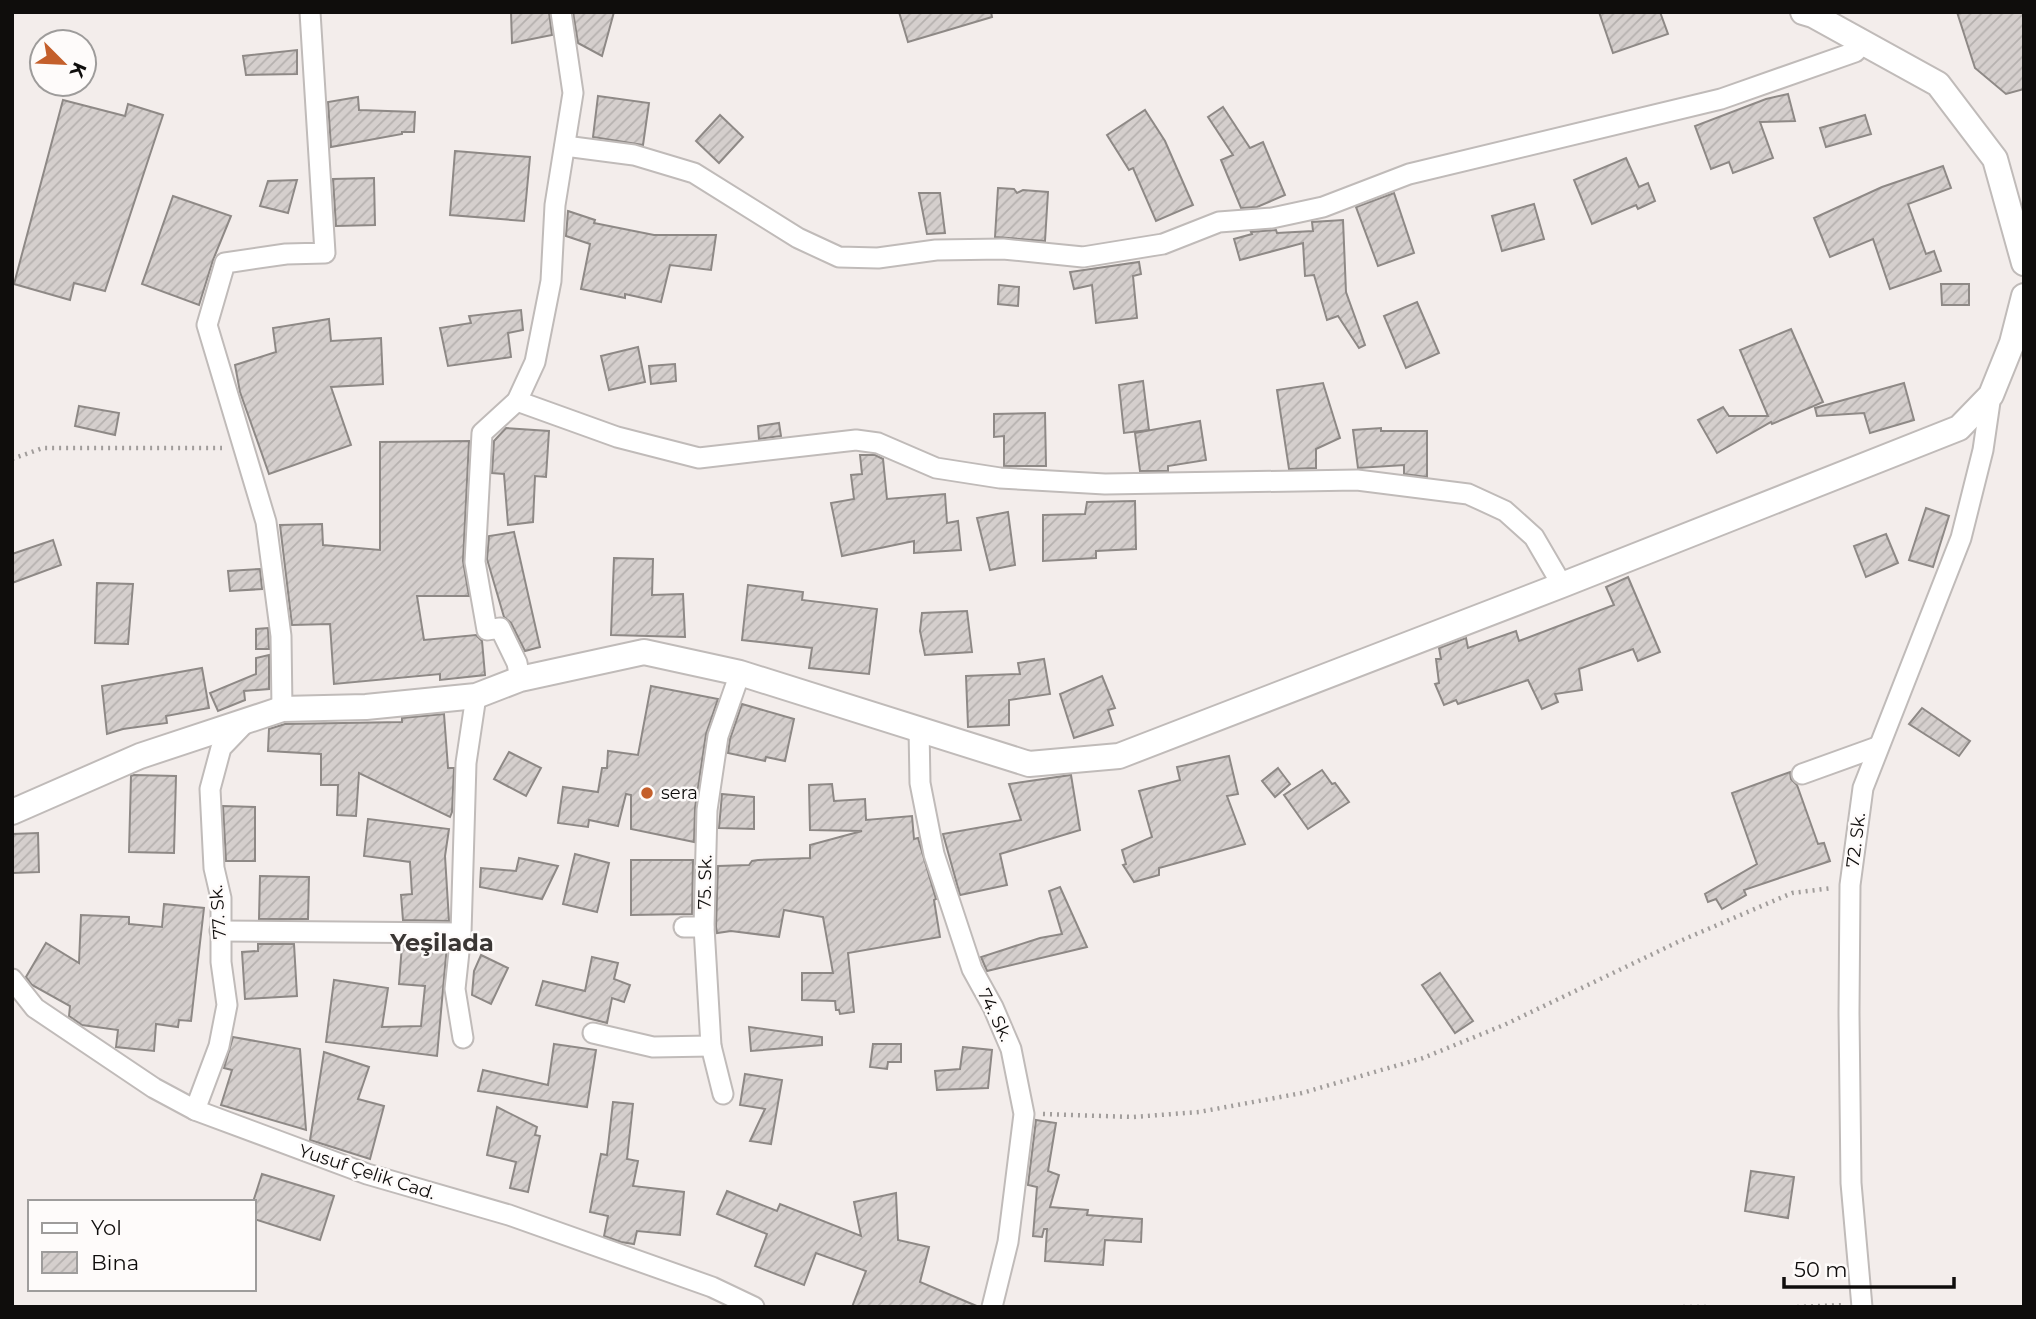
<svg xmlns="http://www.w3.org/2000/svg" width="2036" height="1319" font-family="Montserrat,sans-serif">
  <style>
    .building { fill: url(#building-hatch); stroke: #8e8986; stroke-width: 2 }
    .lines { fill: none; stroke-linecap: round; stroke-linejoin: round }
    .minor-casing { stroke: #c0bbb9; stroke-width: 23 }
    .tertiary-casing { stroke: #c0bbb9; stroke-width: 28 }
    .path { stroke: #a19d9b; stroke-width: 4.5; stroke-dasharray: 2 5; stroke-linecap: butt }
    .minor { stroke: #fff; stroke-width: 19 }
    .tertiary { stroke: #fff; stroke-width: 24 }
    .poi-dot { fill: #c45f2b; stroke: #fefbfa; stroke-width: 2.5 }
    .labels { text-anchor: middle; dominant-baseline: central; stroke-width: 5; stroke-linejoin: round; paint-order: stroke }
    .poi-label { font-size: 18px; fill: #0f0d0c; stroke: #fefbfa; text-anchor: start }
    .street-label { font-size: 18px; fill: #0f0d0c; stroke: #fefbfa }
    .district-label { font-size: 24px; font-weight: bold; fill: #3b3735; stroke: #fefbfa }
  </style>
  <defs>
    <pattern id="building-hatch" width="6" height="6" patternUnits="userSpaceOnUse" patternTransform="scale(1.75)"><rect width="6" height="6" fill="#d5cfcd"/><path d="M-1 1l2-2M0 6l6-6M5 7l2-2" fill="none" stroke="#b6b1af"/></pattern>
  </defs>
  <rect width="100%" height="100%" fill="#f3edeb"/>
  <g class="building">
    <polygon points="511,12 549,12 552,35 512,43"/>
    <polygon points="573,12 614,12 602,56 578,43"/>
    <polygon points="899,12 991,12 992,17 908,42"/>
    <polygon points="1599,12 1660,12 1668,34 1613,53"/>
    <polygon points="1957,12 2024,12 2024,89 2006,94 1975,68"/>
    <polygon points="297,50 297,74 246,75 243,56"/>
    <polygon points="1788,94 1795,121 1760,122 1773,158 1733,173 1729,162 1711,169 1695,126 1766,99"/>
    <polygon points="598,96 649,103 643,145 593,137"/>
    <polygon points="358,97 359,110 415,112 414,132 402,132 402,134 331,147 328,102"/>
    <polygon points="63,100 125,116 128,104 163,115 105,291 74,283 70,300 14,284"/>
    <polygon points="1223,107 1250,148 1263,142 1285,195 1257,207 1241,208 1221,160 1233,155 1208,117"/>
    <polygon points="1145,110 1165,141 1193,205 1156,221 1133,168 1129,170 1107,135"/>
    <polygon points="720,115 743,137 719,163 696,141"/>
    <polygon points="1865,115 1871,134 1826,147 1820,128"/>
    <polygon points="455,151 530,157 524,221 450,215"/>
    <polygon points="1626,158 1639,187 1648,183 1655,201 1638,209 1636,205 1592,224 1574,180"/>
    <polygon points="1943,166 1951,188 1908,204 1926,254 1934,251 1941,271 1890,289 1873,239 1830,257 1814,218 1882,187"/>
    <polygon points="374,178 375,225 336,226 333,179"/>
    <polygon points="297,180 288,213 260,206 268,181"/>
    <polygon points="998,188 1014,189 1017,193 1023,190 1048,192 1045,241 995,237"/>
    <polygon points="919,193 940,193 945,233 927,234"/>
    <polygon points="1394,193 1414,253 1378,266 1356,207"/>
    <polygon points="173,196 231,216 213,260 199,305 142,284"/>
    <polygon points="1534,204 1544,239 1502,251 1492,216"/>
    <polygon points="568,211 595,220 594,223 654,235 716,235 711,270 670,265 661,302 625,294 625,298 581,289 590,244 566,236"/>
    <polygon points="1343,220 1346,292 1365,345 1359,348 1338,316 1327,320 1314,275 1305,276 1303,243 1240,260 1234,239 1252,234 1251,232 1276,230 1277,233 1313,231 1312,222"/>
    <polygon points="1139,262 1141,274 1133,276 1137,318 1096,323 1092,285 1074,289 1070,272"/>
    <polygon points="1941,284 1969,284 1969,305 1942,305"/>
    <polygon points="999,285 1019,287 1018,306 998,304"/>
    <polygon points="1417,302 1439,353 1406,368 1384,316"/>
    <polygon points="521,310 523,330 508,333 511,357 448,366 440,328 471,323 469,316"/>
    <polygon points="329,319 331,341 381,338 383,384 331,387 351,445 269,474 240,392 235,365 276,352 273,328"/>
    <polygon points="1791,329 1823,402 1772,424 1771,422 1717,453 1698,420 1723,407 1729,416 1768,416 1740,350"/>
    <polygon points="638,347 645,382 609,390 601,356"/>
    <polygon points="675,364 676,381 651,384 649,366"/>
    <polygon points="1143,381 1149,430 1124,433 1119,385"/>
    <polygon points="1323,383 1340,438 1316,449 1316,468 1289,469 1277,390"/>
    <polygon points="1904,383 1914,420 1870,433 1864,413 1817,416 1815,408"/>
    <polygon points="79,406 119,413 115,435 75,426"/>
    <polygon points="1045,413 1046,466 1004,466 1004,436 994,437 994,414"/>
    <polygon points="1200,421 1206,460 1168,466 1168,471 1140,471 1135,433"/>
    <polygon points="779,423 781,436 759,439 758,426"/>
    <polygon points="506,428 549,431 546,477 535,476 533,522 508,525 504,474 492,473 494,441"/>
    <polygon points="1381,428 1381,431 1427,431 1427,477 1404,474 1404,465 1358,468 1353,430"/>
    <polygon points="469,441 463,561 469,596 417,596 424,640 476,635 482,641 485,675 440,680 440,674 334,684 330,624 292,625 280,525 322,524 323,545 380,550 380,442"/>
    <polygon points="860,455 875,455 883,459 887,499 945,494 947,523 958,521 961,550 914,553 914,541 842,556 831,503 854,499 851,475 862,474"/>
    <polygon points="1135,501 1136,549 1096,551 1096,558 1043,561 1043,515 1085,514 1087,502"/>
    <polygon points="1926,508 1949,516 1933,567 1909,560"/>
    <polygon points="1008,512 1015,565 990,570 977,518"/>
    <polygon points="514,532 540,647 525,651 511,623 504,617 487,559 489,536"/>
    <polygon points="1886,534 1898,563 1866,577 1854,546"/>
    <polygon points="53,540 61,565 12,583 12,554"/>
    <polygon points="614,558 653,559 652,595 683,594 685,637 611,635"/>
    <polygon points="260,569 262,589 230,591 228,571"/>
    <polygon points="1628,577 1660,652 1638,661 1633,649 1579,669 1582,690 1555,694 1558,702 1542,709 1528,680 1458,704 1456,700 1444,705 1435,684 1439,683 1436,659 1441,659 1439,648 1466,638 1468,648 1516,631 1519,641 1614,605 1606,587"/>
    <polygon points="97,583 133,584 128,644 95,643"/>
    <polygon points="748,585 803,592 802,600 877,609 869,674 809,668 812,648 742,640"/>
    <polygon points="967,611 972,652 925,655 920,631 922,613"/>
    <polygon points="268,628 269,649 256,649 256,629"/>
    <polygon points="269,655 269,689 244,691 245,700 218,711 210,693 256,674 256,658"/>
    <polygon points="1044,659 1050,694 1009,700 1009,725 968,727 966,676 1020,674 1018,663"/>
    <polygon points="202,668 209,708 166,716 167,723 123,729 107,734 102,686"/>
    <polygon points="1102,676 1115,708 1108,710 1113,725 1074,738 1060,694"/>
    <polygon points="651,686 718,699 706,734 695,808 694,842 631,829 631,795 626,794 618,826 589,820 588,827 558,823 563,787 598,792 602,768 607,768 608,751 638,755"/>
    <polygon points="742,704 794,719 785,761 766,757 765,761 728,753 730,739"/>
    <polygon points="1922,708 1970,741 1959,756 1909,724"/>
    <polygon points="444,714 448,768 454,768 452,812 450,817 359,773 356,816 337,815 338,785 321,785 321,754 268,751 269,729 285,724 402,722 402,718"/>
    <polygon points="509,752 541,768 526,796 494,779"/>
    <polygon points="1229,756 1238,794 1227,796 1245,844 1159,868 1159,875 1134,882 1123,865 1126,864 1122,850 1152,837 1139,791 1180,780 1177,767"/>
    <polygon points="1278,768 1290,784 1275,797 1262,781"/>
    <polygon points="1322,770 1332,784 1335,783 1349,802 1308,829 1284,795"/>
    <polygon points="1790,772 1791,779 1797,785 1818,844 1824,843 1830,861 1744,890 1746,895 1722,909 1716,899 1708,902 1705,894 1757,864 1732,793"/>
    <polygon points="134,775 176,776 174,853 129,852 131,776"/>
    <polygon points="1071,775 1080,830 1000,854 1007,885 960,895 943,834 1021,820 1009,784"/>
    <polygon points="832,784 834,801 865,799 866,820 912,816 914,839 918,838 936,899 934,900 940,937 848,953 854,1012 840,1014 839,1010 836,1010 835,1001 802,1000 802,973 833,973 823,917 784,910 779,937 731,931 717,933 716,927 718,866 749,865 752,861 758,860 810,858 810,845 862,831 810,830 809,785"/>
    <polygon points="722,794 754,797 754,829 719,828"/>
    <polygon points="223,806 255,807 255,861 226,861"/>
    <polygon points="368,819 449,829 445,856 449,921 403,920 401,895 412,894 410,862 364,856"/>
    <polygon points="38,833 39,872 13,873 12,834"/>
    <polygon points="575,854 609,863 597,912 563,904"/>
    <polygon points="519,858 558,866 542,899 480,887 481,868 516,871"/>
    <polygon points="631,860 693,860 692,914 631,915"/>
    <polygon points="260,876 309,877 308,919 259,919"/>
    <polygon points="1060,887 1087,947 987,971 981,957 1040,938 1062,934 1049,891"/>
    <polygon points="164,904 204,908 191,1021 179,1020 178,1027 156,1024 154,1051 116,1047 118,1030 82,1025 69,1016 70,1006 32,985 26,977 46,943 79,963 81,915 129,917 129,924 162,927"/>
    <polygon points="258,944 294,944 297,996 245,999 242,952 258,951"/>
    <polygon points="402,945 447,945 437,1056 326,1042 334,980 388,988 382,1027 421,1026 425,986 399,984"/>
    <polygon points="481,955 508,968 491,1004 472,995 474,971"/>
    <polygon points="592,957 618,963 614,979 630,985 624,1002 612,998 607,1023 536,1005 543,981 585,991"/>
    <polygon points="1440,973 1473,1021 1455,1033 1422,985"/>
    <polygon points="749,1027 822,1037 822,1045 751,1051"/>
    <polygon points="233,1037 300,1049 306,1130 221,1105 232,1070 224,1068"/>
    <polygon points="554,1044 596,1050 587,1107 478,1091 483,1070 548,1085"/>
    <polygon points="873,1044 901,1044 901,1062 888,1062 887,1069 870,1067"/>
    <polygon points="963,1047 992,1050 988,1088 937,1090 935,1071 960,1069"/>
    <polygon points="324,1052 369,1067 358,1099 384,1106 370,1159 310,1140"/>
    <polygon points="745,1074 782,1080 771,1144 750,1141 765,1109 740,1105"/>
    <polygon points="613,1102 633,1104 627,1159 638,1161 633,1186 684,1192 680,1235 637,1231 634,1244 621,1242 604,1236 608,1216 590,1212 601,1154 607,1155"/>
    <polygon points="497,1107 537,1127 535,1135 540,1136 528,1192 510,1188 516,1162 487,1155"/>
    <polygon points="1036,1120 1056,1123 1048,1171 1059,1175 1050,1207 1088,1210 1087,1215 1142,1219 1141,1242 1105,1240 1103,1265 1045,1261 1047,1229 1044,1229 1042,1237 1033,1236 1037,1187 1028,1185"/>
    <polygon points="1751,1171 1794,1177 1788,1218 1745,1211"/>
    <polygon points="262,1174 334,1196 320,1240 254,1219 254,1199"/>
    <polygon points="727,1191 777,1211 780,1204 861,1236 854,1202 896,1193 898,1240 929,1247 920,1282 979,1307 852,1307 866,1271 816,1253 804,1285 755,1266 767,1234 717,1214"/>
  </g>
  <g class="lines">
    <defs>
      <g id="minor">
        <polyline points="565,146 634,155 694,173 798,238 839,257 878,258 936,250 1003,249 1083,257 1163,244 1219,222 1272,218 1323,207 1409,174 1721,99 1855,52 1863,43"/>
        <polyline points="517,401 617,437 699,458 856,440 878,443 936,468 1000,478 1105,484 1357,480 1468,494 1505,511 1534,537 1562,585"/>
        <polyline points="520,679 517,663 500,628 487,630 475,562 482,433 517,401 535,362 551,281 555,205 573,93 561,12"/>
        <polyline points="282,709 281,636 266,522 207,325 225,263 286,254 325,253 310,12"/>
        <polyline points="919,728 920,783 934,854 972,969 993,1007 1011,1049 1024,1114 1008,1242 992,1307"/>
        <polyline points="1802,774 1877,747"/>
        <polyline points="684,927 704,927"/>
        <polyline points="220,931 461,933"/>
        <polyline points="12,979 35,1008 154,1088 195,1110 367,1174 509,1215 712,1287 754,1307"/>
        <polyline points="593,1033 653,1047 711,1046"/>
        <polyline points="463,1038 455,989 461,933 466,763 476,696"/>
        <polyline points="723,1094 711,1046 704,927 707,810 718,736 740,673"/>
        <polyline points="195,1110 219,1046 227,1005 221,962 221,898 214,868 210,789 221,748 246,722"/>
        <polyline points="1862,1307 1851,1183 1849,1013 1850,885 1863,788 1961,538 1983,450 1991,395"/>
      </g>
      <g id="tertiary">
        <polyline points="1803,12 1813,15 1938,84 1995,159 2024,263"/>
        <polyline points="12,812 140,756 282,709 366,707 476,696 520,679 644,652 740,673 1029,764 1119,756 1562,585 1959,428 1991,395 2012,343 2024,296"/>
      </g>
    </defs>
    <use href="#minor" class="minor-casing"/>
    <use href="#tertiary" class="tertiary-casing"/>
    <g class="path">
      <polyline points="12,459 43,448 222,448"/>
      <polyline points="1043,1114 1133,1117 1199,1112 1302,1093 1423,1058 1504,1025 1680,941 1792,893 1832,888"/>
      <polyline points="1683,1307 1708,1307"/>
      <polyline points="1797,1307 1844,1305"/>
    </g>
    <use href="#minor" class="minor"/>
    <use href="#tertiary" class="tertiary"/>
  </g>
  <circle class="poi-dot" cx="647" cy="793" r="7"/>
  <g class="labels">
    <g class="poi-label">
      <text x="661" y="793">sera</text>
    </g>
    <g class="street-label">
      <text transform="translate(1856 840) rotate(-83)">72. Sk.</text>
      <text transform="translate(705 882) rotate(-89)">75. Sk.</text>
      <text transform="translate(218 912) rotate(-94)">77. Sk.</text>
      <text transform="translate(995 1015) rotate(64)">74. Sk.</text>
      <text transform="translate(367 1172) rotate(18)">Yusuf Çelik Cad.</text>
    </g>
    <g class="district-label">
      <text x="442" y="942">Yeşilada</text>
    </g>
  </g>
  <rect width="2036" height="1319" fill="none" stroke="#0f0d0c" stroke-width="28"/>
  <rect x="28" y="1200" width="228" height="91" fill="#fefbfa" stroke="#9e9c9b" stroke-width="2"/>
  <rect x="42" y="1223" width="35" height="10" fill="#ffffff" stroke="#9e9c9b" stroke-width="2"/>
  <text x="91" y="1235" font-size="21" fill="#0f0d0c">Yol</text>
  <rect x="42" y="1252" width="35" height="21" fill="url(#building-hatch)" stroke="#9e9c9b" stroke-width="2"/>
  <text x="91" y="1270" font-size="21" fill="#0f0d0c">Bina</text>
  <g transform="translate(63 63) rotate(114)"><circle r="33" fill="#fefbfa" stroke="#9e9c9b" stroke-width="2"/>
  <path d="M0-5L12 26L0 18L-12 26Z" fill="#c45f2b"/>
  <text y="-10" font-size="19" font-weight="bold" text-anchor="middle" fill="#0f0d0c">K</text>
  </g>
  <path d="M1784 1277v10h170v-10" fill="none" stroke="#0f0d0c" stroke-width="3.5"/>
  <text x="1794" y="1277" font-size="21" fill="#0f0d0c" stroke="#fefbfa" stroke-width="5" paint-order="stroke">50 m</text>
</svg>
